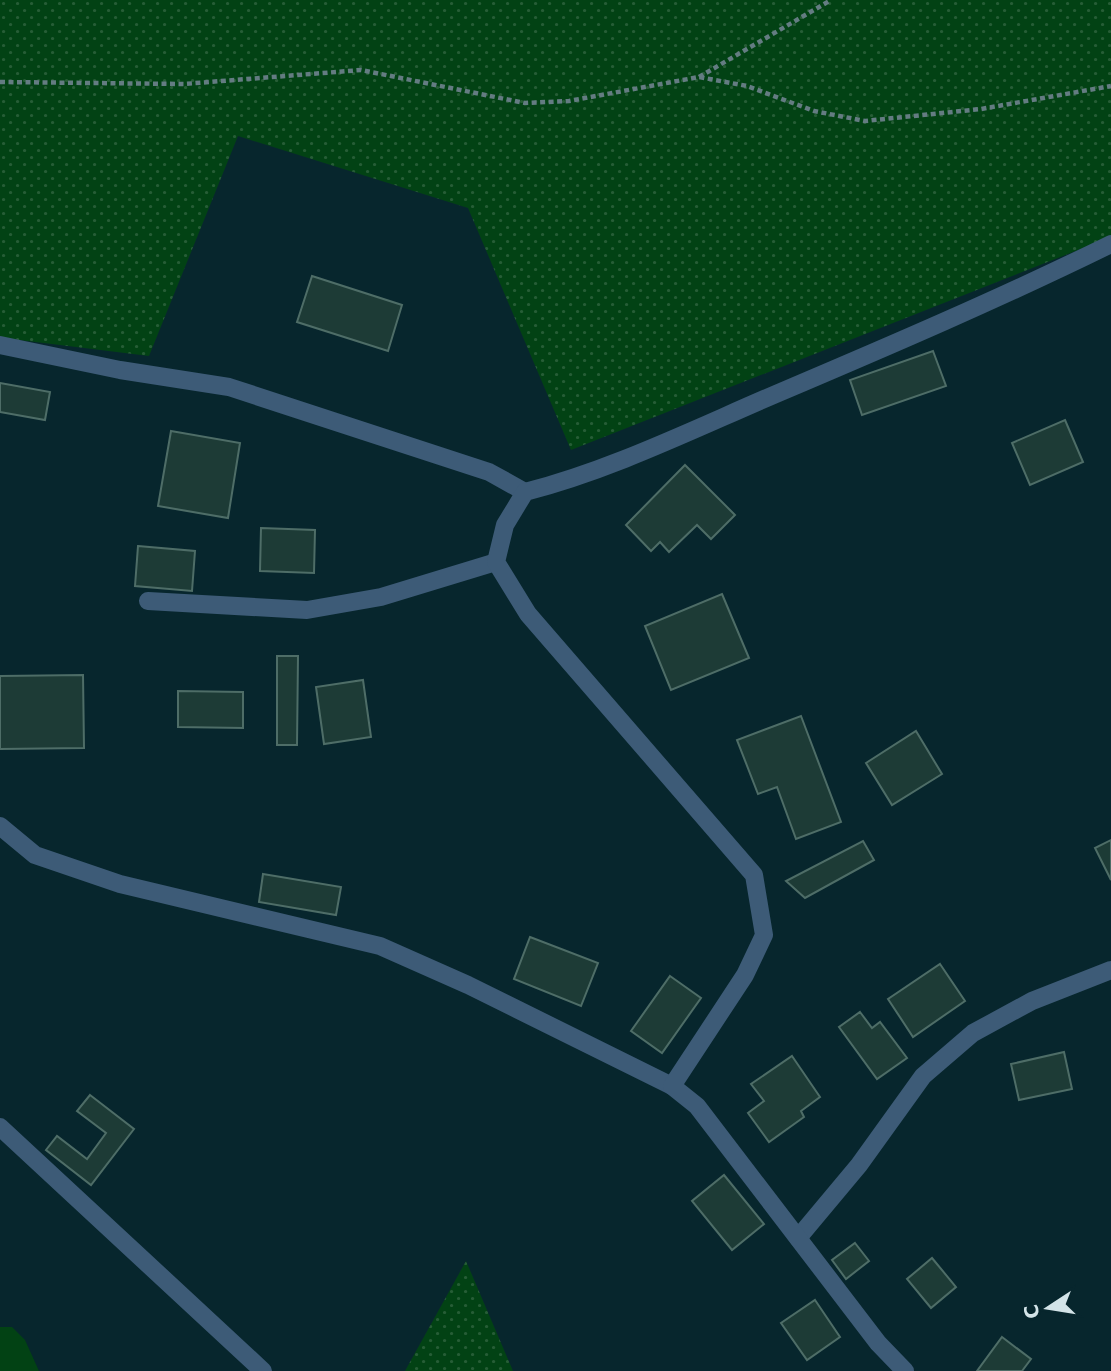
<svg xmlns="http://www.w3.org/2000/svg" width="1111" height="1371" font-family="'DejaVu Sans',sans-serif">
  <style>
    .grass { fill: url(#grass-dots) }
    .pitch { fill: #024214 }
    .building { fill: #1d3b36; stroke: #4e6d67; stroke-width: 2 }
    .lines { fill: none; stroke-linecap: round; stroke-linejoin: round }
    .path { stroke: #647c82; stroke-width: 4.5; stroke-dasharray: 5 3.5; stroke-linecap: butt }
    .minor { stroke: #3d5b77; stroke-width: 18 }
  </style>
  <defs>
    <pattern id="grass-dots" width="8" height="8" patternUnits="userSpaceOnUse" patternTransform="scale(1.75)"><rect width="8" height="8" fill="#024214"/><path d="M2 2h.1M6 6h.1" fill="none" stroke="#265d36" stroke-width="1.8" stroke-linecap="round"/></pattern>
  </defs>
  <rect width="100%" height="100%" fill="#07262d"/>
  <g class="grass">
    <polygon points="0,0 1111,0 1111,237 571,450 468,208 238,136 149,356 3,338 0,337"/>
    <polygon points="466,1261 513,1371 405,1371"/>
  </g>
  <polygon class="pitch" points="0,1327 12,1327 25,1340 39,1371 0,1371"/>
  <g class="building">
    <polygon points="312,276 402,305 388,351 297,322"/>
    <polygon points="933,351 946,386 862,415 850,380"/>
    <polygon points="0,383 50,392 45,420 0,412"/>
    <polygon points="1065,420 1083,462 1030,485 1012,443"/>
    <polygon points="171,431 240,443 228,518 158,506"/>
    <polygon points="685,465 735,515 711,539 697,525 669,552 660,542 651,551 626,525"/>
    <polygon points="261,528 315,530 314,573 260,571"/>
    <polygon points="138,546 195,551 192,591 135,586"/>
    <polygon points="722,594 749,658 671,690 645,626"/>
    <polygon points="277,656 298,656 297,745 277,745"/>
    <polygon points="83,675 84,748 0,749 0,676"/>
    <polygon points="363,680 371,737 324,744 316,687"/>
    <polygon points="178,691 243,692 243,728 178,727"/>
    <polygon points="801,716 841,822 796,839 777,787 758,794 737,740"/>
    <polygon points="916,731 942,774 892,805 866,763"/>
    <polygon points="1111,840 1111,880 1095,848"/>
    <polygon points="863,841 874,860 805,898 786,881"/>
    <polygon points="263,874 341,887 336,915 259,902"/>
    <polygon points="530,937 598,963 581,1006 514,979"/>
    <polygon points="940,964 965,1001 913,1037 888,999"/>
    <polygon points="670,976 701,998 662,1053 631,1031"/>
    <polygon points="860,1012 872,1028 880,1022 907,1058 877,1079 839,1027"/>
    <polygon points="1064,1052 1072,1089 1019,1100 1011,1064"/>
    <polygon points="792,1056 820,1097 801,1111 804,1117 769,1142 748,1113 764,1101 751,1084"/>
    <polygon points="90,1095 134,1129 91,1185 46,1150 57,1136 87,1159 106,1133 77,1111"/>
    <polygon points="724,1175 764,1224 732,1250 692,1201"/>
    <polygon points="855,1243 869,1261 846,1279 832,1260"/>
    <polygon points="932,1258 956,1287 931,1308 907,1279"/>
    <polygon points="815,1300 840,1337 807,1360 781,1323"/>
    <polygon points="1002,1337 1031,1359 1022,1371 977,1371"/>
  </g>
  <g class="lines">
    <g class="path">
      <polyline points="699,77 831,0"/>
      <polyline points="0,82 184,84 361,70 525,103 569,101 699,77 747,86 814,111 865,121 981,109 1111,86"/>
    </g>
    <g class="minor">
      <polyline points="0,345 120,370 229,387 489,472 525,492"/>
      <polyline points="148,601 307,610 381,597 496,562"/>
      <polyline points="0,826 35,855 120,884 380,946 468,985 672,1086"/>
      <polyline points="0,1127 263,1371"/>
      <polyline points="798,1238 859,1165 923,1076 973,1033 1032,1001 1111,970"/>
      <path d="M905 1371 878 1343 697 1106 672 1086 745 975 764 935 754 875 528 614 496 562 505 525 525 492C611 470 694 429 776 394 889 346 1001 298 1111 244"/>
    </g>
  </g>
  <g transform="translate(1048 1308) rotate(258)" stroke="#07262d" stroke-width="5" paint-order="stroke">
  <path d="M0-5L12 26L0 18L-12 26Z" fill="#d3e4e8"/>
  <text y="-10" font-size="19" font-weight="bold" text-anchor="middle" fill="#d3e4e8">С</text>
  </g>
</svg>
